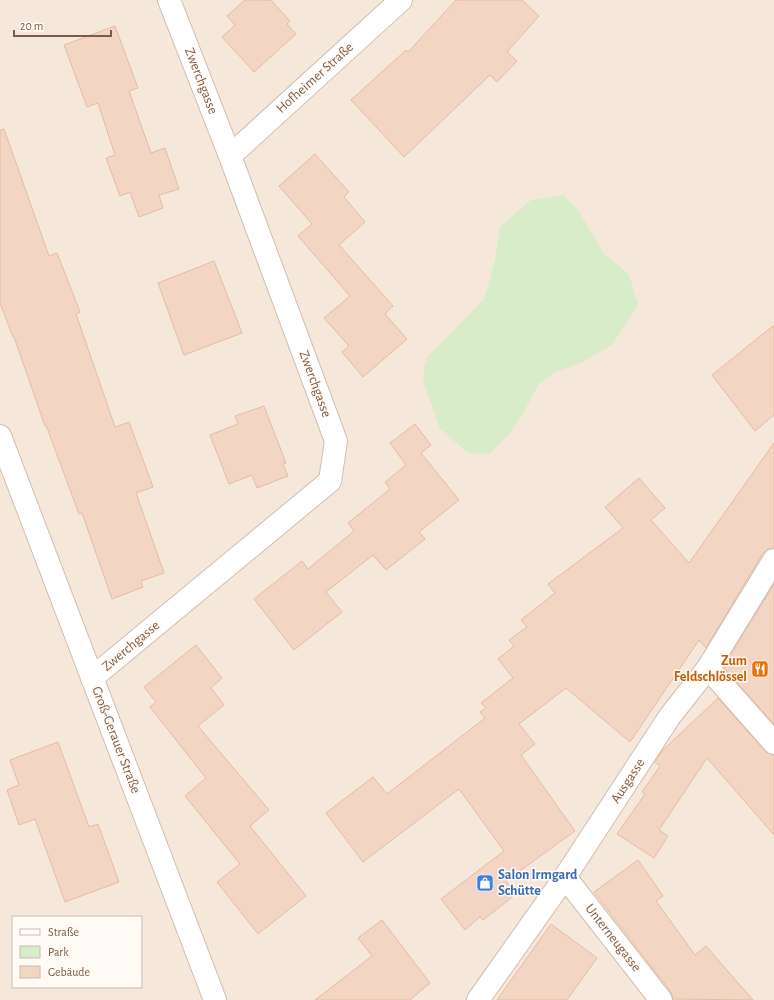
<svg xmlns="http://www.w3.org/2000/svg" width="774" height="1000" font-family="'Alegreya Sans',sans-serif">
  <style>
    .residential { fill: #f5e8da; fill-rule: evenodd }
    .green { fill: #d8ecc9 }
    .building { fill: #f3d5c3; stroke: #e6bba3 }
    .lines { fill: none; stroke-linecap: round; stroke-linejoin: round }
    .minor-casing { stroke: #d1beb0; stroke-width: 24 }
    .minor { stroke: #fff; stroke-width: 22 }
    .labels { text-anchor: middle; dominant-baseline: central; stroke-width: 3; stroke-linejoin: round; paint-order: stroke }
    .street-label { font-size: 14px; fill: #7a5c4d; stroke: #fffaf3 }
    .food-label { font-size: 14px; font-weight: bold; fill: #c56008; stroke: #fffaf3; text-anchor: end }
    .shop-label { font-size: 14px; font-weight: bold; fill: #366cbe; stroke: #fffaf3; text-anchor: start }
  </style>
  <rect width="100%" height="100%" fill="#fdf6ec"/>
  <path class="residential" d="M0 0H774V1000H0ZM13 917H141V987H13Z"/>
  <polygon class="green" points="563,195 578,210 604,254 629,274 638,305 612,345 581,363 554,373 538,385 523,414 508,435 489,454 468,453 440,429 423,381 424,367 427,357 484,299 495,260 500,227 531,200"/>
  <g class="building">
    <polygon points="245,0 271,0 290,21 287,24 296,34 254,72 222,37 235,25 227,16"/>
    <polygon points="456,0 522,0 539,16 507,52 517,61 497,82 490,75 404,157 351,100 406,50 408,52"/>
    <polygon points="115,26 138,88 129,91 151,153 165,148 179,189 159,195 163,208 139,217 130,192 120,196 106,158 115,155 98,103 87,107 64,45"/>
    <polygon points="4,129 49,256 57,253 80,312 76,314 115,427 129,422 153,487 136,493 164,573 141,581 143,587 112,599 82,513 79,514 46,425 45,426 14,337 13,337 0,303 0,130"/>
    <polygon points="315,154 349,192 344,197 365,222 339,245 393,306 385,314 407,339 363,377 342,352 349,346 324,318 350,296 298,236 312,224 279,186"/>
    <polygon points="214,261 242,333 184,355 158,283"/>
    <polygon points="774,325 774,415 755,431 712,375"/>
    <polygon points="264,406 286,463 283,464 288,476 257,488 252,475 229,484 210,435 238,424 235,416"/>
    <polygon points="415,424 431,445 421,453 459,500 419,532 425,539 386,570 373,555 326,592 342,612 294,650 254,599 302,561 308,569 354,531 348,523 390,489 385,482 406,465 390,443"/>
    <polygon points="774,443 774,548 768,549 763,553 706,648 699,640 630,742 566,688 519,724 535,744 521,755 575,831 506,881 516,894 483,920 480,917 465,930 441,899 504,851 459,789 363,862 326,813 373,777 387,794 485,718 480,712 486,708 481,703 513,678 498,659 514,646 509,640 527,627 521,620 555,593 548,584 623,528 605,507 639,478 665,508 651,520 689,563"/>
    <polygon points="774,584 774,724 723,667"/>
    <polygon points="196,645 222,678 211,688 224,705 198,726 269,810 250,826 306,896 258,934 217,882 240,864 185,796 206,778 150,707 156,702 144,687"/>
    <polygon points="718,698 765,751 774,755 774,835 707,758 659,830 668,836 654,858 617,834 645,794 642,792 660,766 655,762 663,750"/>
    <polygon points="58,742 89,827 98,824 119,882 65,902 35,819 19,825 7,790 19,785 10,760"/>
    <polygon points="638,860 663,896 656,901 695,955 706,946 753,1000 673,999 671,992 594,892"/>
    <polygon points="382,920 430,983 410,1000 315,1000 372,956 358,938"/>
    <polygon points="551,924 597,958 567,1000 497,1000"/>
  </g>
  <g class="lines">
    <defs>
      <g id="minor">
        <polyline points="230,156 401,0"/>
        <polyline points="0,436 215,1000"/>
        <polyline points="708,668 774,743"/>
        <polyline points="92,678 330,481 336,441 230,156 169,0"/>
        <polyline points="565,877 661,1000"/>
        <polyline points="478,1000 565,877 670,716 708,668 774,560"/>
      </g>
    </defs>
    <use href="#minor" class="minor-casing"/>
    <use href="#minor" class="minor"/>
  </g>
  <defs>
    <symbol id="restaurant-square" viewBox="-11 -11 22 22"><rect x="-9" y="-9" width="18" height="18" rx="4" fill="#e8710a" stroke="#fffaf3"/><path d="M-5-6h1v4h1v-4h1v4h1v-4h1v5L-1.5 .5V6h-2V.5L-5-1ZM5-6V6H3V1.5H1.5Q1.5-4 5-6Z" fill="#fff"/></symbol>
    <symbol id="shop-square" viewBox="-11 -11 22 22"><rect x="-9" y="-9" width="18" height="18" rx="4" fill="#3f7fe0" stroke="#fffaf3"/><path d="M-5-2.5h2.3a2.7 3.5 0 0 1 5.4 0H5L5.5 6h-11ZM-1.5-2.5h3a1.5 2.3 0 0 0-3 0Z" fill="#fff"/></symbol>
  </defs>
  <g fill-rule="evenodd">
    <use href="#restaurant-square" x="750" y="659" width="20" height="20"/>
    <use href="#shop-square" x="475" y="873" width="20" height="20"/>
  </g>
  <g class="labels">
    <g class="street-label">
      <text transform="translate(315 78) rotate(-42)">Hofheimer Straße</text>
      <text transform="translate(201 81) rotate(69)">Zwerchgasse</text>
      <text transform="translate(315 384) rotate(70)">Zwerchgasse</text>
      <text transform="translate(131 646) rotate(-40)">Zwerchgasse</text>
      <text transform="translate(116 740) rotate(69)">Groß-Gerauer Straße</text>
      <text transform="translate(628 781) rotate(-57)">Ausgasse</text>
      <text transform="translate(613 938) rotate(52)">Unterneugasse</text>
    </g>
    <g class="food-label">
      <text x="747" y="661">Zum<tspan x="747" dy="16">Feldschlössel</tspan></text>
    </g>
    <g class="shop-label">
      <text x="498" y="875">Salon Irmgard<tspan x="498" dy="16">Schütte</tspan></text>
    </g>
  </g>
  <rect x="12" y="916" width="130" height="72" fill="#fffaf3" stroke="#cabbb1"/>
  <rect x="20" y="929" width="20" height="6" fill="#ffffff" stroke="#cabbb1"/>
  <text x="48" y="936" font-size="12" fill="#7a5c4d">Straße</text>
  <rect x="20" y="946" width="20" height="12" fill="#d8ecc9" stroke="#cabbb1"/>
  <text x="48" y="956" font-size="12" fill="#7a5c4d">Park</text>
  <rect x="20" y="966" width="20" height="12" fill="#f3d5c3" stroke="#cabbb1"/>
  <text x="48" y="976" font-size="12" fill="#7a5c4d">Gebäude</text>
  <path d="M14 30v6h97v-6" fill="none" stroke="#7a5c4d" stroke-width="2"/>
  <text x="20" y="30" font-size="12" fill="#7a5c4d" stroke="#fffaf3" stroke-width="3" paint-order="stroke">20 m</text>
</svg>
